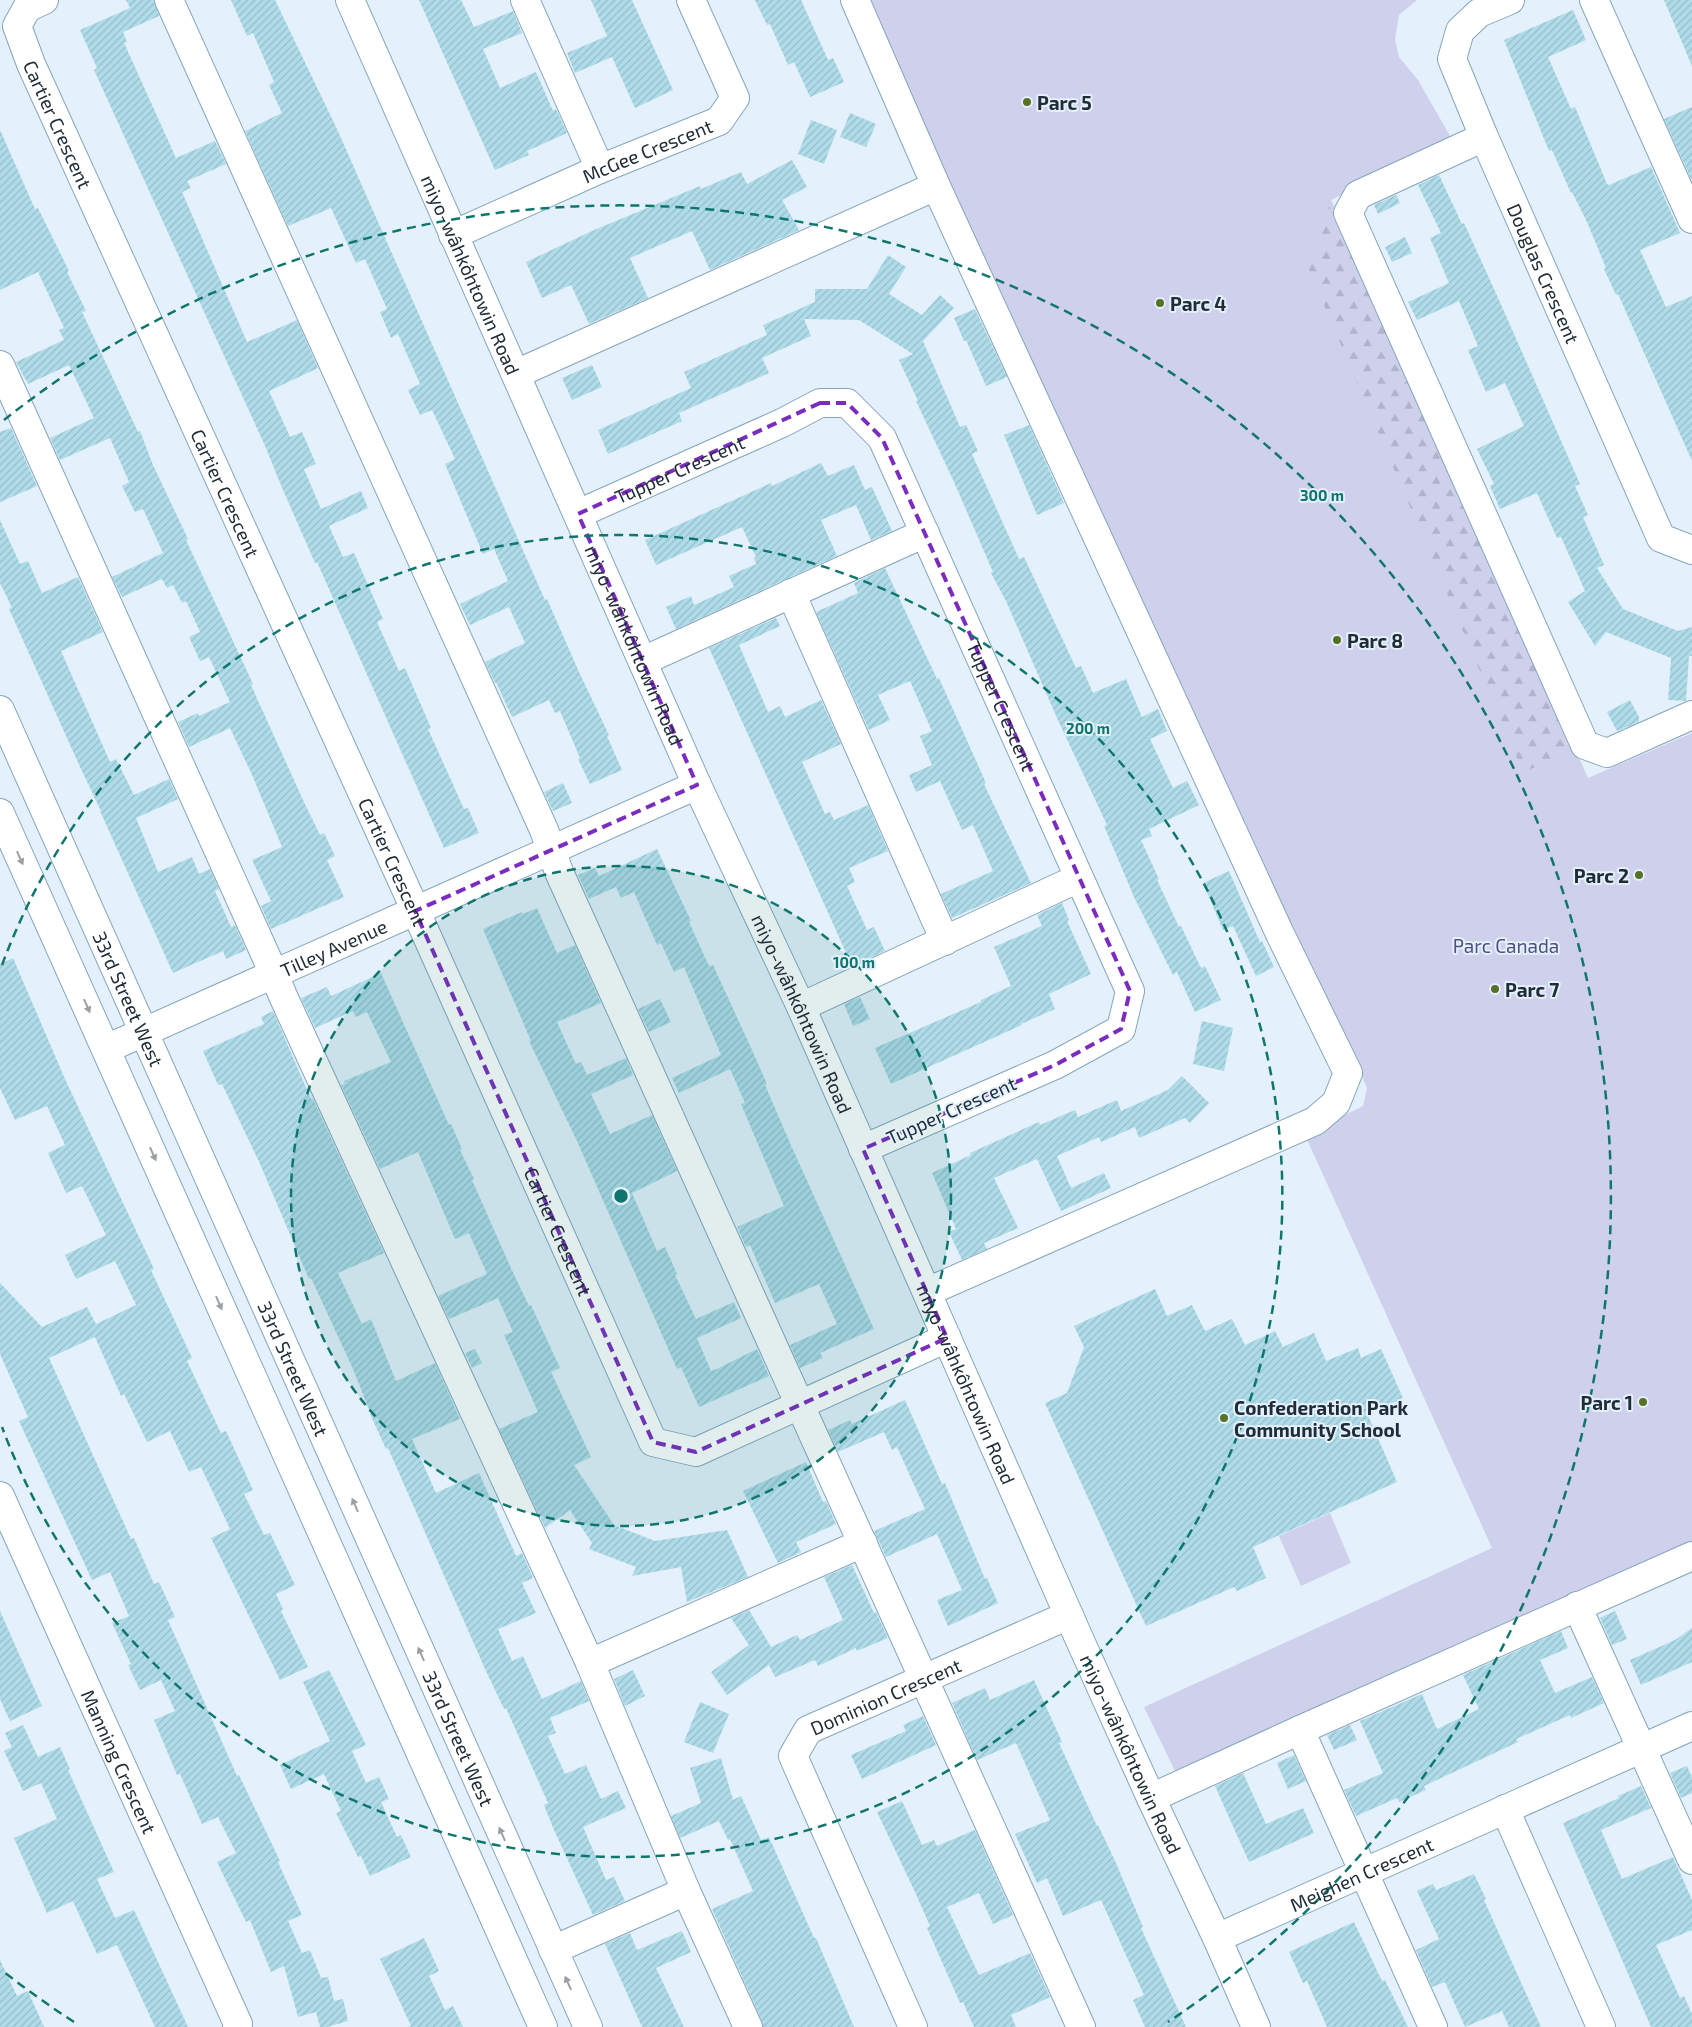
<svg xmlns="http://www.w3.org/2000/svg" width="1692" height="2027" font-family="'Exo 2',sans-serif">
  <style>
    .green { fill: #cfd0eb }
    .forest { fill: url(#forest-firs) }
    .building { fill: url(#building-hatch) }
    .lines { fill: none; stroke-linecap: round; stroke-linejoin: round }
    .minor-casing { stroke: #84a5bc; stroke-width: 30 }
    .major-casing { stroke: #84a5bc; stroke-width: 30 }
    .minor { stroke: #fff; stroke-width: 28 }
    .major { stroke: #fff; stroke-width: 28 }
    .oneway { fill: #9ba0a5 }
    .marked { fill: none; stroke: #7b2cbf; stroke-width: 4; stroke-dasharray: 10 6; stroke-linejoin: round }
    .ring { fill: none; stroke: #0f766e; stroke-width: 2.5; stroke-dasharray: 9 6 }
    .poi-dot { fill: #577225; stroke: #e4f1fc; stroke-width: 2 }
    .labels { text-anchor: middle; dominant-baseline: central; stroke-width: 4; stroke-linejoin: round; paint-order: stroke }
    .poi-label { font-size: 19px; font-weight: bold; fill: #202d37; stroke: #e4f1fc; text-anchor: start }
    .street-label { font-size: 19px; fill: #202d37; stroke: #e4f1fc }
    .park-label { font-size: 19px; fill: #514f83; stroke: #e4f1fc }
    .centre { fill: #0f766e; stroke: #e4f1fc; stroke-width: 2.5 }
    .ring-label { font-size: 15px; text-anchor: middle; font-weight: bold; fill: #0f766e; stroke: #e4f1fc; stroke-width: 4; stroke-linejoin: round; paint-order: stroke }
  </style>
  <defs>
    <pattern id="forest-firs" width="22" height="20" patternUnits="userSpaceOnUse" patternTransform="scale(1.25)"><rect width="22" height="20" fill="#cfd0eb"/><path d="M5 1l3.5 6h-7zM16 11l3.5 6h-7z" fill="#b1b3ca"/></pattern>
    <pattern id="building-hatch" width="6" height="6" patternUnits="userSpaceOnUse" patternTransform="scale(1.25)"><rect width="6" height="6" fill="#afdce9"/><path d="M-1 1l2-2M0 6l6-6M5 7l2-2" fill="none" stroke="#96bdc8"/></pattern>
  </defs>
  <rect width="100%" height="100%" fill="#e4f1fc"/>
  <g class="green">
    <polygon points="864,0 1417,0 1399,15 1395,40 1399,57 1418,80 1454,143 1331,200 1588,778 1692,733 1692,1543 1176,1773 1144,1707 1492,1548 1305,1135 1363,1106 1367,1088 1352,1054 1230,798"/>
    <polygon points="1330,1513 1351,1563 1301,1586 1279,1536"/>
  </g>
  <polygon class="forest" points="1331,200 1576,751 1523,772 1309,270"/>
  <g class="building">
    <polygon points="126,0 154,0 159,16 123,32 127,42 124,43 176,158 215,141 226,164 187,181 191,188 182,192 247,342 297,320 318,368 269,391 290,437 302,432 316,464 304,469 321,509 361,491 368,508 329,526 343,557 354,553 383,619 377,622 399,671 405,668 431,728 428,729 464,809 468,808 479,833 444,848 317,562 315,563 280,483 266,448 94,70 97,68 80,30 130,8"/>
    <polygon points="231,0 275,0 337,129 545,600 547,599 579,672 609,735 607,736 622,770 590,784 578,759 580,758 560,711 555,713 549,700 512,717 496,682 495,683 485,662 525,643 509,607 470,625 460,604 508,581 494,549 483,554 445,464 455,459 432,410 420,415 408,390 420,384 398,334 391,338 380,312 387,309 365,259 356,263 331,208 288,226 245,131 282,113 269,85 274,82 253,33 247,36"/>
    <polygon points="419,0 461,0 474,27 513,11 522,33 483,49 500,88 536,72 553,111 556,109 567,133 527,151 529,155 495,170"/>
    <polygon points="591,0 632,0 673,90 635,108 612,57 575,73 567,53 607,36"/>
    <polygon points="755,0 801,0 828,60 833,58 844,82 810,97 794,62 788,65 770,24 767,25"/>
    <polygon points="1664,0 1692,0 1692,66"/>
    <polygon points="1573,10 1586,40 1548,57 1571,109 1575,107 1607,184 1609,185 1651,167 1680,233 1640,250 1666,307 1692,296 1692,461 1618,294 1616,295 1604,269 1606,268 1587,222 1572,192 1571,193 1552,150 1549,151 1504,40"/>
    <polygon points="1692,107 1692,181 1664,119"/>
    <polygon points="850,113 876,124 866,147 840,137"/>
    <polygon points="811,120 837,130 824,164 798,154"/>
    <polygon points="0,130 35,209 38,208 69,271 67,272 86,311 82,312 138,432 140,431 153,465 188,539 186,540 253,684 251,685 303,800 320,835 324,833 335,856 327,860 344,897 271,929 261,906 271,901 252,860 282,847 253,777 230,728 189,747 178,722 198,713 199,716 230,702 209,657 200,661 189,637 200,632 186,601 182,603 173,585 167,588 162,579 122,597 112,577 163,553 143,509 135,512 122,486 129,482 110,438 60,460 50,438 94,418 69,365 28,384 16,362 64,340 59,330 64,328 38,272 0,290"/>
    <polygon points="792,160 807,187 782,200 799,230 710,270 692,231 630,258 648,298 589,324 571,285 542,298 526,262 592,231 700,186 701,189 741,172 747,184"/>
    <polygon points="1439,175 1462,224 1464,223 1499,300 1580,484 1575,486 1588,515 1583,517 1604,565 1597,568 1623,609 1678,631 1692,627 1692,656 1689,656 1686,701 1668,700 1671,658 1606,632 1595,646 1568,602 1585,591 1561,537 1557,538 1537,493 1500,509 1490,486 1494,484 1477,449 1524,426 1505,383 1486,392 1468,350 1478,346 1459,301 1417,320 1408,302 1449,283 1430,238 1441,233 1418,185"/>
    <polygon points="1396,195 1400,203 1378,214 1374,205"/>
    <polygon points="1405,237 1412,253 1392,262 1385,247"/>
    <polygon points="888,255 906,267 889,294 922,315 940,295 954,308 923,341 960,427 966,425 978,451 972,454 1019,559 1024,557 1076,668 1081,666 1093,693 1126,679 1142,717 1158,709 1167,731 1150,739 1173,788 1187,781 1199,805 1149,829 1152,836 1141,840 1159,879 1157,880 1179,927 1181,926 1201,968 1205,966 1221,1000 1195,1012 1177,972 1173,975 1134,897 1104,826 1107,825 1057,718 1006,601 991,573 993,572 954,482 916,401 918,401 899,360 913,354 859,320 804,319 811,336 762,358 769,373 679,413 682,421 608,454 598,430 691,388 684,372 767,335 763,325 815,302 815,289 867,289"/>
    <polygon points="975,309 1007,377 986,386 966,340 964,341 954,318"/>
    <polygon points="592,365 602,387 572,400 562,378"/>
    <polygon points="1029,425 1064,503 1037,515 1004,435"/>
    <polygon points="11,428 37,486 0,502 0,432"/>
    <polygon points="821,463 828,476 854,465 865,490 872,487 892,531 871,540 856,505 821,520 837,556 676,629 666,607 691,596 694,605 734,587 729,576 756,564 754,558 756,557 742,527 656,565 645,540 771,483 772,486"/>
    <polygon points="0,520 20,564 28,561 42,593 78,577 103,632 61,651 110,762 116,759 134,795 169,779 178,799 136,818 158,872 192,857 199,874 210,869 219,889 215,891 231,927 235,925 246,950 226,959 223,951 173,973 100,811 101,811 80,767 9,609 12,608 0,583"/>
    <polygon points="885,568 937,679 939,678 986,783 984,784 1031,883 952,918 941,894 993,871 973,825 962,830 940,781 916,792 909,775 932,765 920,736 932,731 910,681 878,695 890,720 869,730 816,612 858,593 854,583"/>
    <polygon points="776,618 780,626 739,645 768,712 780,706 785,717 821,700 841,744 802,762 825,814 830,812 834,820 868,805 888,851 849,868 855,882 847,886 867,930 874,927 885,951 852,966 709,648"/>
    <polygon points="1630,700 1639,717 1639,722 1617,731 1607,712"/>
    <polygon points="563,783 572,803 553,811 544,792"/>
    <polygon points="657,849 691,921 689,922 709,966 713,965 752,1050 767,1084 765,1085 790,1143 874,1329 820,1353 823,1358 800,1368 790,1345 837,1324 819,1284 775,1303 750,1245 746,1247 737,1227 784,1206 741,1104 745,1103 730,1069 679,1093 672,1078 721,1055 684,967 674,972 661,943 657,945 634,892 621,898 616,887 589,899 578,875 595,868 599,876"/>
    <polygon points="1229,871 1260,942 1262,941 1274,967 1256,976 1233,926 1223,930 1203,883"/>
    <polygon points="1062,903 1069,920 1067,921 1091,974 1049,994 1055,1009 1021,1024 1022,1025 891,1084 875,1048 981,1002 981,1000 1011,986 994,947 1042,926 1037,915"/>
    <polygon points="537,908 557,953 575,945 601,1003 557,1022 576,1064 581,1062 587,1075 626,1058 633,1075 591,1094 610,1134 652,1115 677,1171 632,1193 657,1251 665,1247 677,1274 675,1275 696,1319 734,1302 741,1318 697,1338 711,1371 717,1369 757,1349 769,1376 699,1407 681,1367 677,1369 577,1141 529,1041 531,1041 483,929 522,912 523,914"/>
    <polygon points="13,958 65,1079 154,1269 151,1270 192,1358 187,1361 221,1433 226,1431 253,1490 244,1494 264,1535 270,1533 295,1585 276,1594 283,1609 281,1611 308,1667 280,1680 211,1538 230,1529 201,1467 189,1472 170,1431 147,1442 124,1394 121,1396 95,1337 49,1358 131,1539 134,1538 154,1584 159,1582 175,1617 168,1620 237,1776 239,1775 280,1861 278,1862 302,1915 288,1921 302,1953 310,1950 321,1978 328,1977 334,2001 343,1999 348,2021 327,2027 320,2027 316,2012 298,2017 284,1966 271,1972 250,1920 246,1922 217,1862 236,1853 218,1817 202,1824 180,1774 177,1775 154,1720 175,1711 161,1680 140,1690 128,1665 131,1664 112,1623 129,1616 110,1572 92,1580 19,1421 28,1417 0,1354 0,1283 42,1327 87,1307 96,1324 136,1305 115,1261 76,1279 65,1255 106,1235 82,1186 66,1193 48,1153 65,1145 47,1106 15,1120 0,1088 0,964"/>
    <polygon points="381,973 449,1125 451,1124 462,1149 460,1150 474,1179 472,1180 510,1266 529,1306 531,1305 560,1368 551,1372 591,1457 574,1465 614,1525 655,1541 727,1530 748,1577 687,1602 681,1567 632,1576 636,1567 589,1549 592,1543 570,1510 545,1528 499,1429 538,1412 504,1335 513,1332 498,1298 449,1319 438,1296 487,1274 469,1233 455,1239 418,1152 380,1169 341,1085 345,1084 344,1081 391,1062 367,1012 356,1017 353,1011 315,1028 301,998 327,987 331,996"/>
    <polygon points="860,997 870,1019 853,1026 844,1004"/>
    <polygon points="660,999 671,1022 649,1032 638,1009"/>
    <polygon points="273,1011 311,1099 313,1099 384,1253 338,1273 362,1324 371,1319 396,1381 435,1363 460,1419 412,1439 436,1493 479,1473 516,1556 522,1553 533,1578 522,1583 536,1613 498,1629 512,1661 523,1656 542,1699 581,1681 589,1701 550,1718 556,1733 548,1736 565,1774 586,1765 601,1799 618,1791 626,1808 583,1827 606,1880 614,1877 625,1901 593,1915 554,1830 544,1805 548,1803 506,1708 504,1709 485,1669 388,1448 386,1449 370,1414 371,1414 353,1369 311,1278 309,1279 260,1164 222,1084 218,1085 203,1051 264,1024 261,1017"/>
    <polygon points="1202,1021 1233,1028 1224,1071 1193,1064"/>
    <polygon points="1182,1076 1209,1103 1190,1123 1185,1118 1139,1138 1135,1127 1101,1142 1099,1137 1057,1156 1071,1188 1104,1173 1111,1188 1061,1211 1037,1159 994,1178 1018,1228 984,1243 987,1249 962,1260 949,1232 956,1229 932,1173 971,1155 970,1153 1001,1139 1039,1122 1040,1125 1075,1110 1078,1117 1117,1100 1121,1111 1168,1090"/>
    <polygon points="1155,1289 1167,1316 1192,1305 1205,1331 1232,1319 1245,1345 1275,1331 1283,1347 1314,1333 1326,1361 1358,1348 1361,1358 1381,1349 1403,1398 1368,1415 1397,1482 1253,1547 1266,1578 1237,1591 1234,1587 1146,1626 1045,1403 1067,1393 1084,1347 1074,1326"/>
    <polygon points="475,1349 482,1363 472,1368 465,1353"/>
    <polygon points="905,1400 942,1484 945,1483 985,1579 987,1578 998,1603 948,1626 937,1600 962,1590 937,1534 886,1557 874,1531 925,1509 897,1447 892,1450 884,1432 838,1452 828,1430 850,1420 852,1424"/>
    <polygon points="806,1462 823,1502 826,1501 836,1524 796,1542 801,1552 778,1563 743,1491"/>
    <polygon points="852,1565 874,1613 876,1612 888,1638 857,1651 856,1648 818,1666 815,1660 775,1677 769,1665 727,1695 711,1672 749,1645 731,1618 749,1610 771,1647 797,1635 800,1640 843,1620 824,1577"/>
    <polygon points="0,1611 42,1706 10,1721 0,1699"/>
    <polygon points="1615,1611 1627,1639 1612,1645 1600,1618"/>
    <polygon points="1692,1628 1692,1662 1641,1685 1630,1660 1675,1640"/>
    <polygon points="1561,1631 1568,1648 1540,1660 1555,1693 1592,1677 1604,1703 1571,1718 1570,1715 1516,1739 1518,1742 1424,1786 1426,1790 1399,1802 1397,1798 1356,1816 1344,1790 1383,1773 1360,1721 1422,1694 1437,1729 1479,1709 1463,1675"/>
    <polygon points="329,1670 366,1745 352,1751 366,1783 379,1777 389,1799 381,1802 397,1837 401,1835 411,1857 370,1876 361,1856 358,1857 336,1813 341,1811 324,1774 291,1789 280,1765 330,1741 303,1682"/>
    <polygon points="633,1670 645,1696 625,1706 614,1679"/>
    <polygon points="1034,1680 1062,1742 1059,1743 1097,1826 1098,1825 1116,1863 1143,1927 1141,1928 1186,2027 1145,2027 1133,2000 1144,1995 1101,1900 1063,1916 1047,1878 1037,1883 1015,1834 1050,1820 1016,1743 977,1760 952,1703 985,1688 990,1700"/>
    <polygon points="700,1702 729,1714 713,1753 684,1742"/>
    <polygon points="923,1716 936,1745 862,1779 851,1755 906,1731 903,1725"/>
    <polygon points="23,1725 38,1757 60,1747 70,1769 68,1770 114,1872 97,1879 115,1918 134,1910 188,2027 155,2027 117,1945 97,1954 73,1901 47,1913 14,1838 57,1819 41,1783 23,1791 4,1751 12,1747 5,1733"/>
    <polygon points="1350,1725 1357,1740 1334,1750 1327,1735"/>
    <polygon points="1294,1755 1306,1781 1288,1789 1277,1763"/>
    <polygon points="721,1758 733,1800 741,1796 761,1840 769,1837 814,1938 816,1938 854,2027 763,2027 762,2021 712,1909 753,1891 730,1839 728,1840 719,1821 680,1838 671,1816 701,1803 690,1768"/>
    <polygon points="1687,1766 1692,1777 1692,1793 1681,1798 1670,1773"/>
    <polygon points="1243,1773 1266,1824 1303,1808 1314,1833 1249,1862 1215,1786"/>
    <polygon points="1641,1786 1651,1808 1601,1830 1622,1879 1673,1857 1692,1900 1692,1930 1656,1945 1680,1998 1684,1996 1692,2014 1692,2027 1651,2027 1563,1823 1619,1798 1618,1796"/>
    <polygon points="902,1801 922,1845 934,1840 937,1846 975,1830 1013,1915 993,1924 979,1893 947,1907 979,1975 1030,1953 1050,1997 1011,2015 1016,2027 974,2027 963,2002 960,2003 927,1928 930,1926 915,1892 877,1812"/>
    <polygon points="1474,1874 1486,1899 1484,1900 1541,2027 1509,2027 1502,2011 1465,2027 1445,1982 1432,1987 1416,1950 1439,1939 1417,1891 1433,1884 1436,1890"/>
    <polygon points="1354,1922 1382,1981 1385,1980 1408,2027 1327,2027 1307,1981 1303,1983 1289,1952"/>
    <polygon points="682,1931 691,1952 656,1968 684,2027 642,2027 605,1944 630,1933 637,1950"/>
    <polygon points="424,1938 439,1971 429,1976 445,2010 453,2006 463,2027 408,2027 411,2026 380,1959"/>
    <polygon points="0,1960 17,1996 28,1991 44,2027 0,2027"/>
  </g>
  <g class="lines">
    <defs>
      <g id="minor">
        <path id="s1" d="M44 0 27 8 17 26 31 64 405 887 653 1442 696 1452 947 1338"/>
        <polyline points="169,0 544,830 559,872 1081,2027"/>
        <path id="s2" d="M350 0 697 785 801 1007 1078 1636 1151 1798 1217 1938 1256 2027"/>
        <polyline points="525,0 600,169"/>
        <polyline points="855,0 936,186 1280,934 1348,1073 1336,1103 1315,1121 927,1292"/>
        <path id="s3" d="M1510 0 1479 13 1460 31 1452 59 1484 137 1661 538 1692 550"/>
        <polyline points="1594,0 1692,219"/>
        <polyline points="1484,137 1358,195 1348,213 1585,745 1607,753 1692,715"/>
        <path id="s4" d="M453 235 600 169 719 121 735 98 691 0"/>
        <polyline points="0,365 274,974 283,996 590,1663 686,1891 748,2027"/>
        <polyline points="516,374 936,186"/>
        <path id="s5" d="M578 514 782 423 820 403H847L882 438 1130 991 1121 1029 1055 1065 863 1149"/>
        <polyline points="791,593 945,941"/>
        <polyline points="643,661 925,533"/>
        <polyline points="801,1007 1079,878"/>
        <path id="s6" d="M106 1049 697 785"/>
        <path id="s7" d="M0 1496 238 2024 237 2027"/>
        <polyline points="1577,1606 1692,1860"/>
        <polyline points="590,1663 863,1543"/>
        <polyline points="1300,1730 1433,2027"/>
        <polyline points="1151,1798 1300,1730 1692,1556"/>
        <polyline points="1505,1809 1601,2027"/>
        <path id="s8" d="M1217 1938 1692 1726"/>
        <polyline points="553,1950 686,1891"/>
        <path id="s9" d="M913 2027 793 1756 808 1730 1069 1615"/>
      </g>
      <g id="major">
        <path id="s10" d="M0 710 588 2027"/>
        <polyline points="0,813 543,2027"/>
      </g>
    </defs>
    <use href="#minor" class="minor-casing"/>
    <use href="#major" class="major-casing"/>
    <use href="#minor" class="minor"/>
    <use href="#major" class="major"/>
  </g>
  <defs><path id="oneway-solid" d="M-6-.8H1V-3.2L6.5 0L1 3.2V.8H-6Z" transform="scale(1.25)"/></defs>
  <g class="oneway">
    <use href="#oneway-solid" transform="translate(20 858) rotate(66)"/>
    <use href="#oneway-solid" transform="translate(87 1006) rotate(66)"/>
    <use href="#oneway-solid" transform="translate(153 1154) rotate(66)"/>
    <use href="#oneway-solid" transform="translate(219 1303) rotate(66)"/>
    <use href="#oneway-solid" transform="translate(355 1505) rotate(-114)"/>
    <use href="#oneway-solid" transform="translate(421 1654) rotate(-114)"/>
    <use href="#oneway-solid" transform="translate(502 1834) rotate(-114)"/>
    <use href="#oneway-solid" transform="translate(568 1983) rotate(-114)"/>
  </g>
  <path class="marked" d="M820 403H847L882 438 1130 991 1121 1029 1055 1065 863 1149 947 1338 696 1452 653 1442 415 911 697 785 578 514Z"/>
  <circle cx="621" cy="1196" r="330" fill="#0f766e" fill-opacity=".12"/>
  <g class="ring">
    <circle cx="621" cy="1196" r="330"/>
    <path d="M2 965A661 661 0 1 1 2 1427"/>
    <path d="M74 2022A991 991 0 0 1 4 1972M4 420A991 991 0 1 1 1168 2022"/>
  </g>
  <g class="poi-dot">
    <circle cx="1027" cy="102" r="5"/>
    <circle cx="1160" cy="303" r="5"/>
    <circle cx="1337" cy="640" r="5"/>
    <circle cx="1639" cy="875" r="5"/>
    <circle cx="1495" cy="989" r="5"/>
    <circle cx="1643" cy="1402" r="5"/>
    <circle cx="1224" cy="1418" r="5"/>
  </g>
  <g class="labels">
    <g class="poi-label">
      <text x="1037" y="102">Parc 5</text>
      <text x="1170" y="303">Parc 4</text>
      <text x="1347" y="640">Parc 8</text>
      <text x="1629" y="875" text-anchor="end">Parc 2</text>
      <text x="1505" y="989">Parc 7</text>
      <text x="1633" y="1402" text-anchor="end">Parc 1</text>
      <text x="1234" y="1407">Confederation Park<tspan x="1234" dy="22">Community School</tspan></text>
    </g>
    <g class="street-label">
      <text stroke="none"><textPath href="#s1" startOffset="146">Cartier Crescent</textPath></text>
      <text stroke="none"><textPath href="#s4" startOffset="212">McGee Crescent</textPath></text>
      <text stroke="none"><textPath href="#s3" startOffset="322">Douglas Crescent</textPath></text>
      <text stroke="none"><textPath href="#s2" startOffset="300">miyo-wâhkôhtowin Road</textPath></text>
      <text stroke="none"><textPath href="#s5" startOffset="111">Tupper Crescent</textPath></text>
      <text stroke="none"><textPath href="#s1" startOffset="551">Cartier Crescent</textPath></text>
      <text stroke="none"><textPath href="#s2" startOffset="705">miyo-wâhkôhtowin Road</textPath></text>
      <text stroke="none"><textPath href="#s5" startOffset="636">Tupper Crescent</textPath></text>
      <text stroke="none"><textPath href="#s1" startOffset="956">Cartier Crescent</textPath></text>
      <text stroke="none"><textPath href="#s6" startOffset="249">Tilley Avenue</textPath></text>
      <text stroke="none"><textPath href="#s10" startOffset="316">33rd Street West</textPath></text>
      <text stroke="none"><textPath href="#s2" startOffset="1110">miyo-wâhkôhtowin Road</textPath></text>
      <text transform="translate(951 1110) rotate(-24)">Tupper Crescent</text>
      <text stroke="none"><textPath href="#s1" startOffset="1361">Cartier Crescent</textPath></text>
      <text stroke="none"><textPath href="#s10" startOffset="721">33rd Street West</textPath></text>
      <text stroke="none"><textPath href="#s2" startOffset="1515">miyo-wâhkôhtowin Road</textPath></text>
      <text stroke="none"><textPath href="#s9" startOffset="411">Dominion Crescent</textPath></text>
      <text stroke="none"><textPath href="#s10" startOffset="1126">33rd Street West</textPath></text>
      <text stroke="none"><textPath href="#s2" startOffset="1920">miyo-wâhkôhtowin Road</textPath></text>
      <text stroke="none"><textPath href="#s7" startOffset="291">Manning Crescent</textPath></text>
      <text stroke="none"><textPath href="#s8" startOffset="158">Meighen Crescent</textPath></text>
    </g>
    <g class="park-label">
      <text x="1506" y="945">Parc Canada</text>
    </g>
  </g>
  <circle cx="621" cy="1196" r="8" class="centre"/>
  <g class="ring-label">
    <text x="1322" y="501">300 m</text>
    <text x="1088" y="734">200 m</text>
    <text x="854" y="968">100 m</text>
  </g>
</svg>
